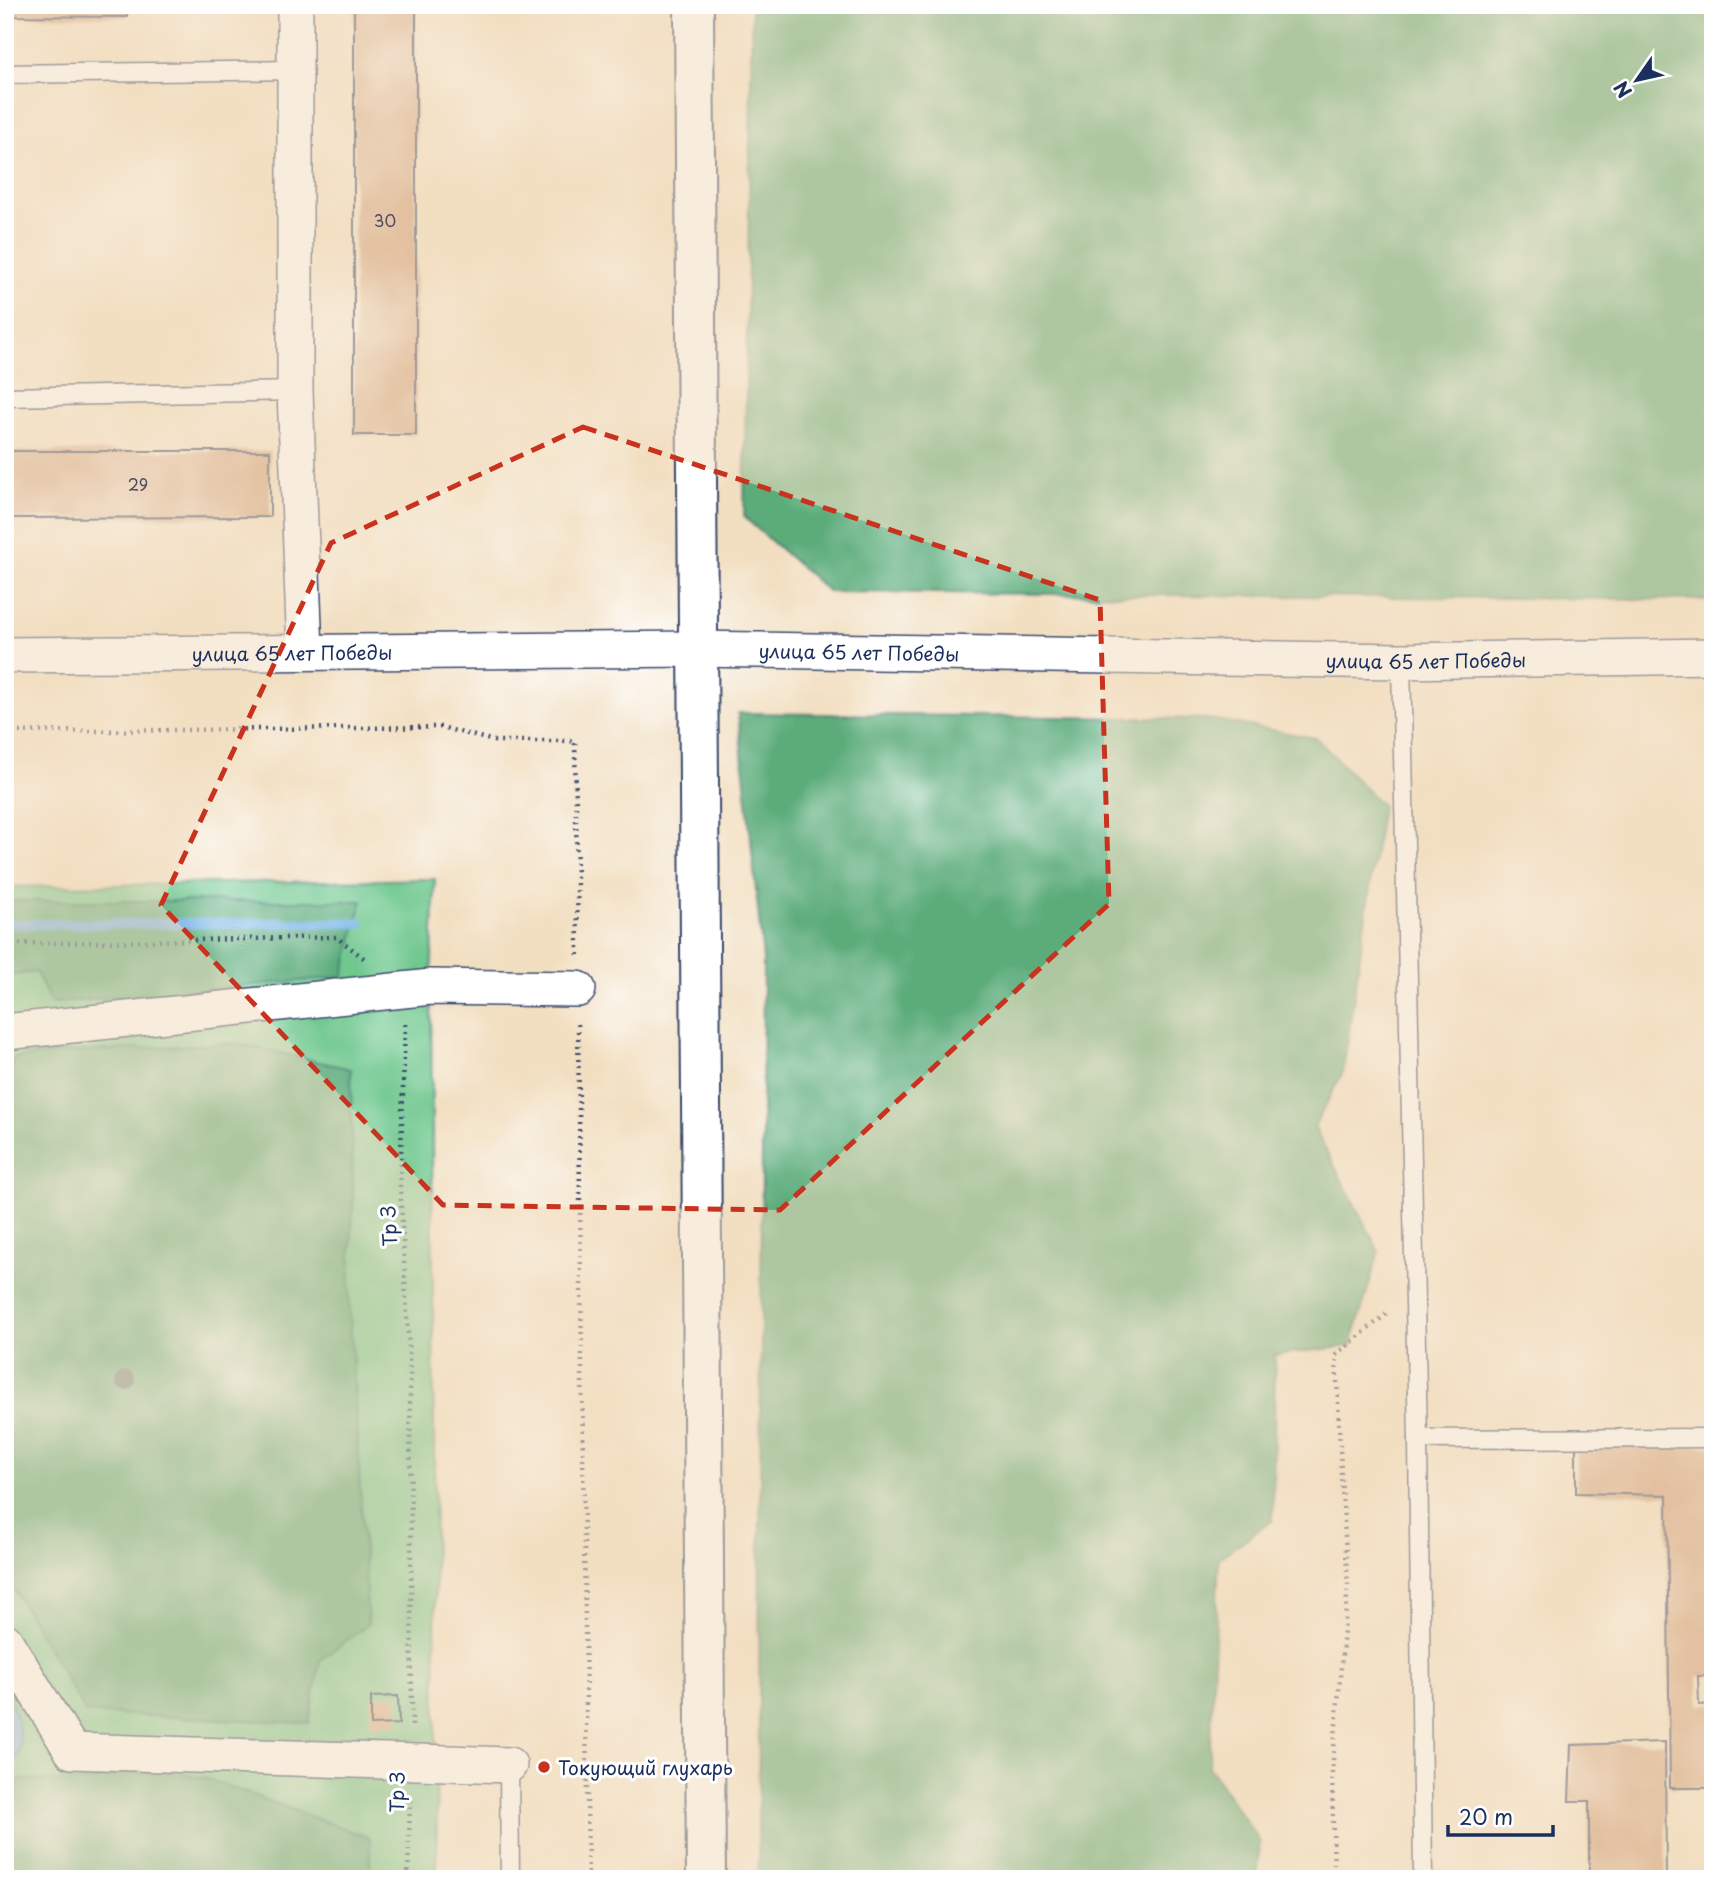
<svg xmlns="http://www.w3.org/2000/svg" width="1718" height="1884" font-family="'Playpen Sans',sans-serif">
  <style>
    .green { fill: #6fc88f; stroke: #457c76; stroke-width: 2 }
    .forest { fill: #5bac7a; stroke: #3b6e6c; stroke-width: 2 }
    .water { fill: #71b1e5; stroke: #4670a2; stroke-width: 2 }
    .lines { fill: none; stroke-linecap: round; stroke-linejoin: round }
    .stream { stroke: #71b1e5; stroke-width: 10 }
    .building { fill: #d09d78 }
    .lane-casing { stroke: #3b496d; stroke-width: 21 }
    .street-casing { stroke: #3b496d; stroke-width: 38 }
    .secondary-casing { stroke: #3b496d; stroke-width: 42 }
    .path { stroke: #3b496d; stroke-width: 4.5; stroke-dasharray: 2 5; stroke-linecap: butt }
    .lane { stroke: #fff; stroke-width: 18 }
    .street { stroke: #fff; stroke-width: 35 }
    .secondary { stroke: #fff; stroke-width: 38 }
    .tree { fill: #8a9893 }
    .marked { fill: none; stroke: #c8321e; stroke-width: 5; stroke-dasharray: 14 9; stroke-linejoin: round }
    .poi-dot { fill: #c8321e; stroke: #fff; stroke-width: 2.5 }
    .labels { text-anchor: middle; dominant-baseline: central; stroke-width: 6; stroke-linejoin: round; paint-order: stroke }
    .number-label { font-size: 16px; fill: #484a64 }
    .street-label { font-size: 19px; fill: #1b2f5e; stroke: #fff }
    .poi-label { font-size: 19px; fill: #1b2f5e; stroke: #fff; text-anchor: start }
  </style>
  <rect width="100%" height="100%" fill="#fff"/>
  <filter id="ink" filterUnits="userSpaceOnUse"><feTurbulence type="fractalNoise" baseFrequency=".0143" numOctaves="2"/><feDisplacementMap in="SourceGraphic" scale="14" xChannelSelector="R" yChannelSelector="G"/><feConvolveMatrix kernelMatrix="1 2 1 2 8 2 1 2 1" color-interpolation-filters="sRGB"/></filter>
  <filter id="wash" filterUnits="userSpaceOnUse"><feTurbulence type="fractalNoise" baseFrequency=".00686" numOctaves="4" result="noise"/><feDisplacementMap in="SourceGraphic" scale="28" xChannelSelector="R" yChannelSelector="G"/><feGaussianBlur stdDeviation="1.57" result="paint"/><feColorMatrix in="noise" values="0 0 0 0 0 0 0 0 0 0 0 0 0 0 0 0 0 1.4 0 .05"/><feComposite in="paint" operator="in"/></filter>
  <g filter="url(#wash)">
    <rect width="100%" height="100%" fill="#f2dfc1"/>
    <polygon class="green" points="435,879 431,987 437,1879 5,1879 5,887"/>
    <g class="forest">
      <polygon points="752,5 1713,5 1713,600 829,592 744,517"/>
      <polygon points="738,713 1211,719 1316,738 1382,805 1343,1072 1314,1127 1379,1251 1351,1346 1275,1355 1273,1520 1219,1558 1209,1767 1260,1842 1257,1879 758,1879 763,959"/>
      <polygon points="5,901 362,901 343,977 51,1003 36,972 5,976"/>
      <polygon points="235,1043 351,1069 353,1204 349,1298 368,1624 320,1660 309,1723 86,1713 5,1574 5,1078 14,1058 55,1053"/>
      <polygon points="134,1766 205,1778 370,1838 370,1879 5,1879 5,1779 88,1782"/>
    </g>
    <path class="water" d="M5 1694C15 1704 24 1740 18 1754 16 1759 10 1762 5 1764Z"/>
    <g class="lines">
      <polyline class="stream" points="5,924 360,923"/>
    </g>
    <g id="blocks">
      <g class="building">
        <polygon points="5,5 127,5 127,17 5,16"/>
        <rect x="354" y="5" width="62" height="430"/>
        <polygon points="5,451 270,451 270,517 5,518"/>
        <polygon points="1576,1445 1713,1446 1713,1676 1698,1676 1699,1705 1713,1704 1713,1788 1670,1788 1667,1495 1576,1493"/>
        <polygon points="398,1696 399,1724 371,1725 371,1697"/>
        <polygon points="1665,1742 1666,1879 1589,1879 1589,1801 1569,1801 1571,1745"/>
      </g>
    </g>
  </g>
  <g filter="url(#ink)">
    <use href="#blocks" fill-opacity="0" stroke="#3b496d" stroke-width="2"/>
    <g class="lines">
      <defs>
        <g id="lane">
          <polyline points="5,74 295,70"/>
          <polyline points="5,397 295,391"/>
          <polyline points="1401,661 1418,1439 1423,1879"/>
          <polyline points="1418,1439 1713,1438"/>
          <polyline points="509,1765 510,1879"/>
        </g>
        <g id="street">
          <polyline points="295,5 295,391 305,652"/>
          <path id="s1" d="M5 655 696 649 1401 661 1713 656"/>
          <polyline points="5,1032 431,987 578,989"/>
          <polyline points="5,1641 72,1751 509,1765"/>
        </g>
        <polyline id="secondary" points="694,5 706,1879"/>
      </defs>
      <use href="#lane" class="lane-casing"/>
      <use href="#street" class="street-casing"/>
      <use href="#secondary" class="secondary-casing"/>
      <g class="path">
        <polyline points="5,732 441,727 494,741 575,741 578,955"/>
        <polyline points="5,944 336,937 365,959"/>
        <polyline points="405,1024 400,1185 410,1371 412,1729"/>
        <polyline points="578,1024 588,1879"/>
        <polyline points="408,1879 410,1797"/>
        <polyline points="1334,1879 1332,1771 1348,1585 1341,1472 1336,1355 1390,1311"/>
      </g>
      <use href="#lane" class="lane"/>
      <use href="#street" class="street"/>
      <use href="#secondary" class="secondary"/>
    </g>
    <circle class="tree" cx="125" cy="1380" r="10"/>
  </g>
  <path d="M0 0H1718V1884H0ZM583 427 1100 600 1109 904 780 1210 443 1205 161 905 331 543Z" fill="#f2dfc1" fill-opacity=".55" fill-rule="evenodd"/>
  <path class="marked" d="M583 427 1100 600 1109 904 780 1210 443 1205 161 905 331 543Z"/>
  <circle class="poi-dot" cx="544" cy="1767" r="7"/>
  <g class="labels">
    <g class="number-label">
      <text x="385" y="220">30</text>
      <text x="138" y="484">29</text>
    </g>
    <g class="street-label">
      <text stroke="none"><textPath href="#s1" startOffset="287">улица 65 лет Победы</textPath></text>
      <text stroke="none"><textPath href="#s1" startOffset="854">улица 65 лет Победы</textPath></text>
      <text stroke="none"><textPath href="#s1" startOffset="1421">улица 65 лет Победы</textPath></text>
      <text transform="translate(388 1226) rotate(-93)">Тр З</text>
      <text transform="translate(396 1792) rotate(-89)">Тр З</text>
    </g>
    <g class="poi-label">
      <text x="558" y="1767">Токующий глухарь</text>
    </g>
  </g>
  <rect width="1718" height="1884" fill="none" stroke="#fff" stroke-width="28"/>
  <g transform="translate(1637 80) rotate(236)" stroke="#ffffff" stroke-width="5" paint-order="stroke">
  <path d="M0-5L12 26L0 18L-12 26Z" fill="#1b2f5e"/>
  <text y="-10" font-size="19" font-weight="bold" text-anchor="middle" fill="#1b2f5e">N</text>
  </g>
  <path d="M1448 1825v10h105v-10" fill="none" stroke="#1b2f5e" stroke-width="3.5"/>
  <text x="1459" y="1825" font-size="21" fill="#1b2f5e" stroke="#ffffff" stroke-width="5" paint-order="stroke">20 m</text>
</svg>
